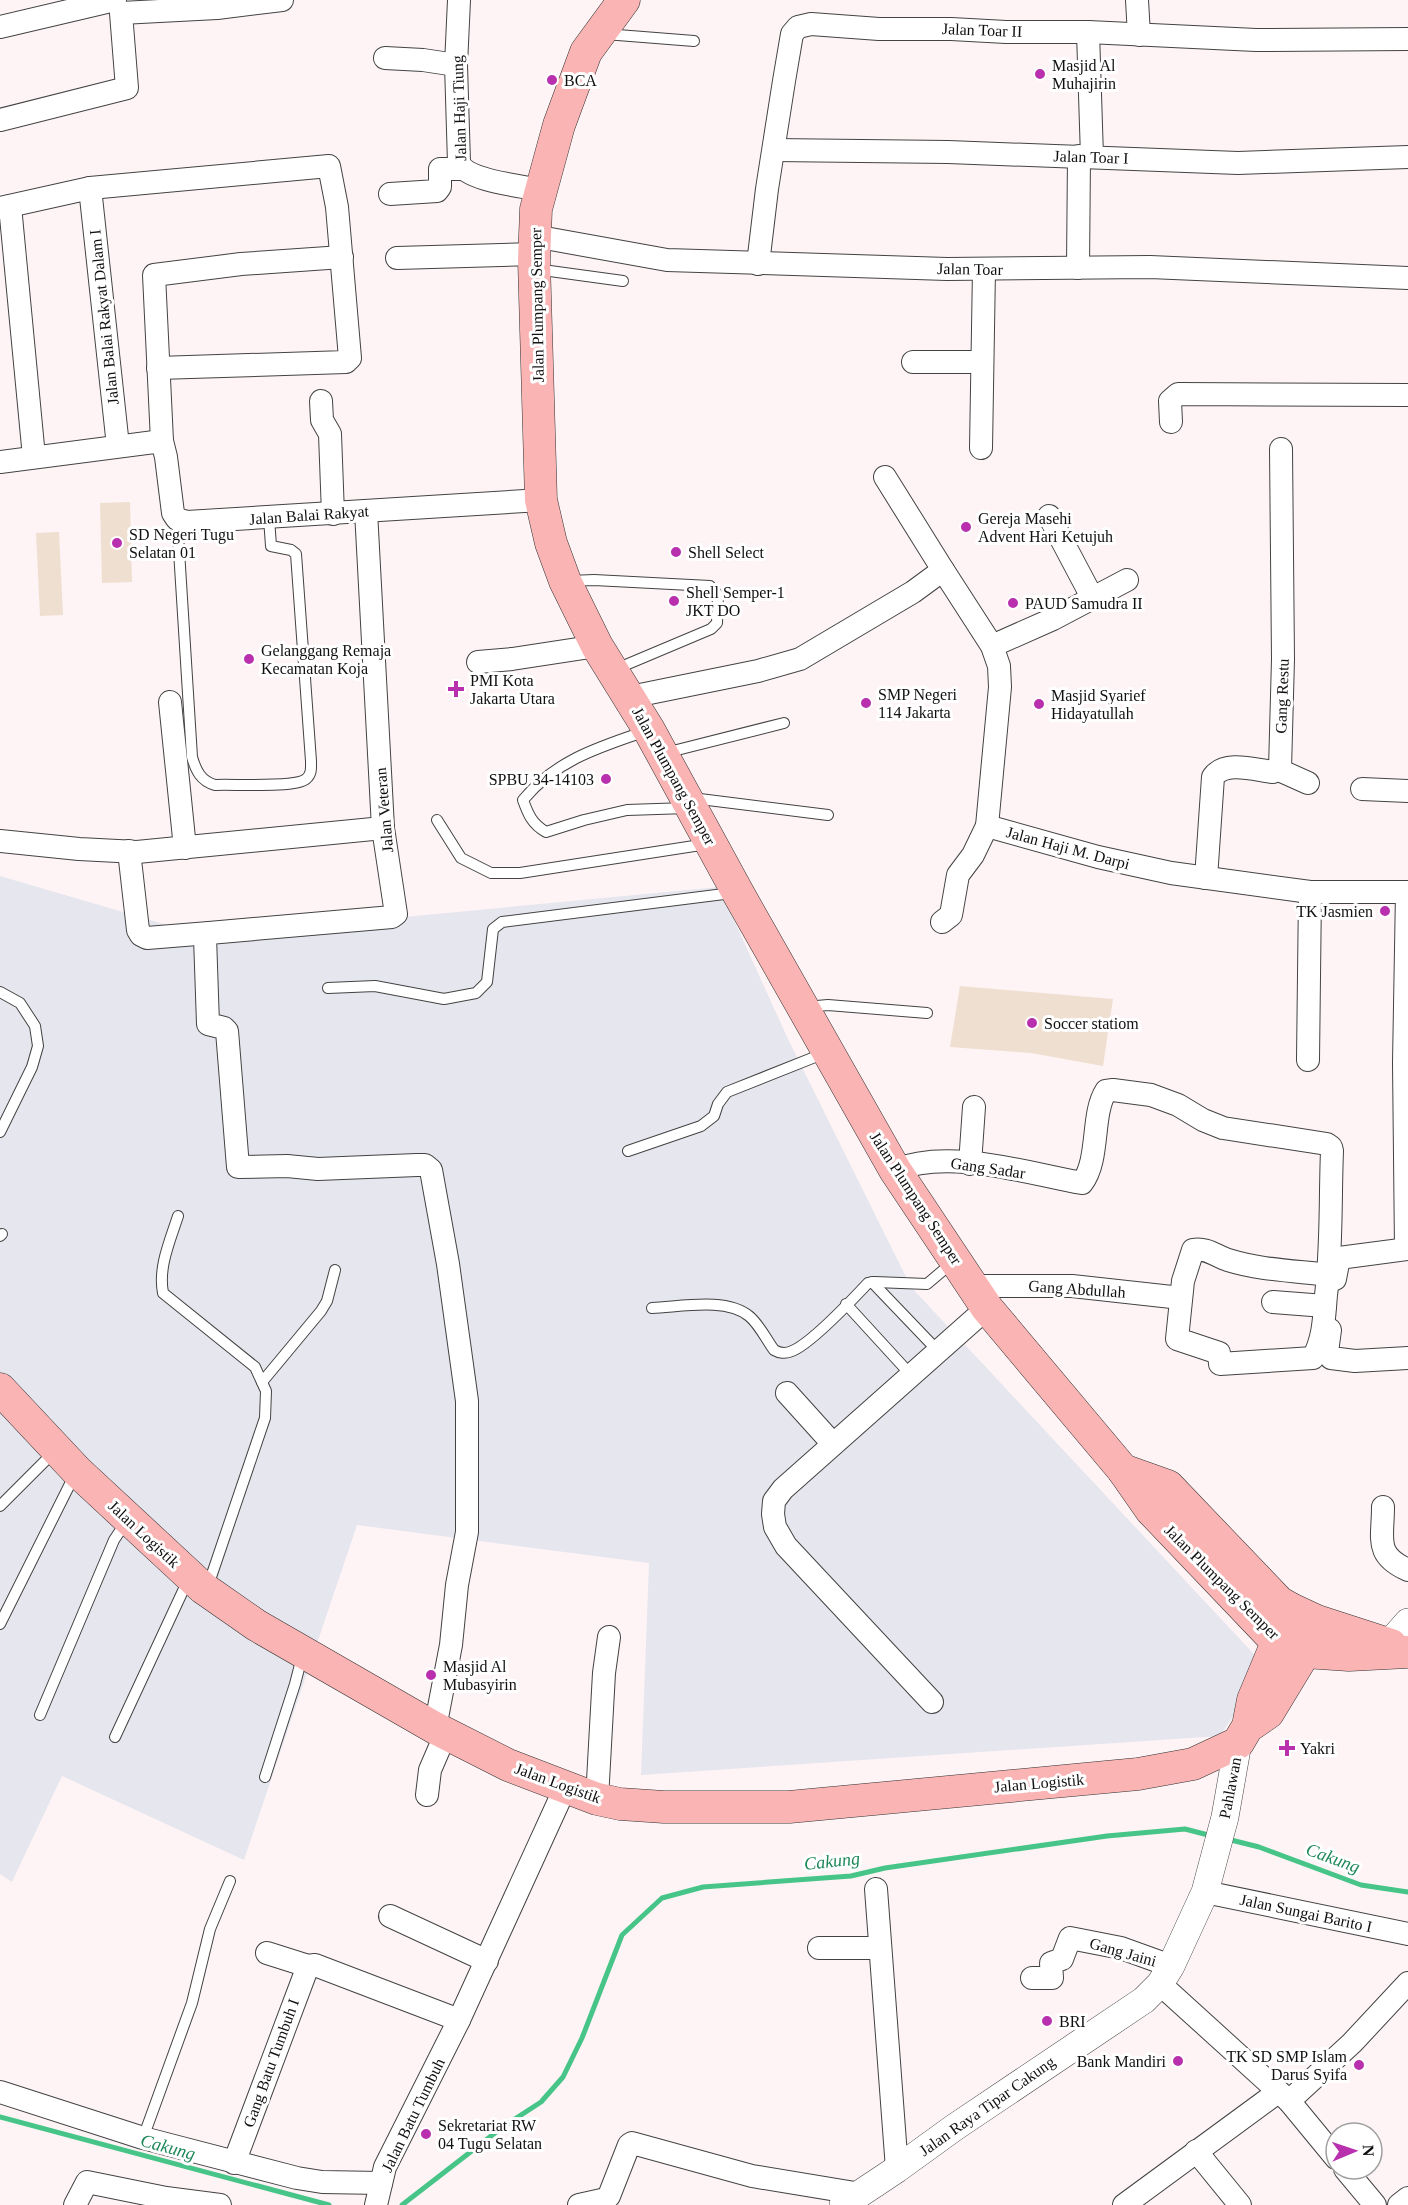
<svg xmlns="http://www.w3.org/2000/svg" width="1408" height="2205" font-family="Georgia,serif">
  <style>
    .industrial { fill: #e6e6ee }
    .pitch { fill: #efdfd0 }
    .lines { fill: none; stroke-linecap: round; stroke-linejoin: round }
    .stream { stroke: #47c589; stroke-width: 5 }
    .service-casing { stroke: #434343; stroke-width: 12 }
    .minor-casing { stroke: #434343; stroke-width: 24 }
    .tertiary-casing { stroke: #434343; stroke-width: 28 }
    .secondary-casing { stroke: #323232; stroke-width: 33 }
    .service { stroke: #fff; stroke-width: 10 }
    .minor { stroke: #fff; stroke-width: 22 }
    .tertiary { stroke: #fff; stroke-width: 27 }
    .secondary { stroke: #fab4b4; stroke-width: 32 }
    .poi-dot { fill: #b930af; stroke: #fff; stroke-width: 2 }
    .labels { text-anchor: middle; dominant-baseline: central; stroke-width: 6; stroke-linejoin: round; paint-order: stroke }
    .street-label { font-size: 16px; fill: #101010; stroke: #fff }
    .poi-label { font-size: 16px; fill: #101010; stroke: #fff; text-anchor: start }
    .water-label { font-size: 18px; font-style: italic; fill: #1e8758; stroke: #fff }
  </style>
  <rect width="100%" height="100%" fill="#fef4f5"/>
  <polygon class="industrial" points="0,876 205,936 719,887 788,1039 911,1287 1266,1667 1220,1736 641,1775 649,1563 357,1525 244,1860 62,1776 12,1882 0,1874"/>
  <g class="pitch">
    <polygon points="130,502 132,582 102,583 100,503"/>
    <polygon points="59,532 63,615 40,616 36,533"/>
    <polygon points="960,986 1113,999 1103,1066 1031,1053 950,1047"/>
  </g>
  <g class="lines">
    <g class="stream">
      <polyline points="1227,1839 1259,1847 1361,1885 1408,1892"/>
      <polyline points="0,2117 329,2205"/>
      <polyline points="402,2205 504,2126 541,2102 563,2077 582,2038 622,1935 662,1898 703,1887 851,1876 885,1868 1107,1836 1185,1829 1212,1836"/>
    </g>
    <defs>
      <g id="service">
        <polyline points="605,34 694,41"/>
        <polyline points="537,271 550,271 623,281"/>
        <path d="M177 519 192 757C196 771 201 781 215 785 232 784 296 788 306 779 312 774 311 768 311 761L296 554 291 550 271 546 269 518"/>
        <polyline points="569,581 594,580 710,586 718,595 717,623 711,629 616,669"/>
        <path d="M646 731C599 747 556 760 523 800 528 814 532 824 546 832L584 820 627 810 687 808"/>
        <polyline points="665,753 784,723"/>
        <polyline points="692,798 828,815"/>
        <polyline points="437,820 461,858 491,873 520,873 707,844"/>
        <polyline points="328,988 375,986 444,999 476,993 487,982 493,929 502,922 732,893"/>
        <polyline points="0,992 20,1003 35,1026 38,1046 32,1067 0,1132"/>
        <polyline points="806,1007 828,1005 927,1013"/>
        <polyline points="628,1151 701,1126 714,1116 718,1104 727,1092 825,1053"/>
        <path d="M178 1216C170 1241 158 1267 163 1293L255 1367 266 1391 265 1418 210 1580 204 1586"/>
        <polyline points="0,1236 2,1234"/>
        <polyline points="872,1282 938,1351"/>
        <polyline points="846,1304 911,1375"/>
        <path d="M652 1308C680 1307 726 1297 749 1316 759 1324 766 1339 774 1350 779 1353 786 1354 792 1351 810 1344 853 1299 868 1283L875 1282 927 1284 953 1262"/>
        <polyline points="262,1382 321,1311 327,1301 335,1270"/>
        <polyline points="0,1506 54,1452"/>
        <polyline points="0,1624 75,1474"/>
        <polyline points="40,1715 114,1540 126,1522"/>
        <polyline points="115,1737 188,1580"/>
        <polyline points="265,1777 295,1684 302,1657"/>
        <polyline points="143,2138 192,2003 210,1929 230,1881"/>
      </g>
      <g id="minor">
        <path d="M459 0 456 65 459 163C467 181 522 186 541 190"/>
        <polyline points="1137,0 1139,35"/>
        <polyline points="0,27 115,0"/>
        <polyline points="1088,32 1092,157"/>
        <polyline points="385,58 423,60 456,65"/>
        <polyline points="0,120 127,88 121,13 217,8 282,0"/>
        <polyline points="774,150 948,152 1238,163 1408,157"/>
        <polyline points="90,188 118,446"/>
        <polyline points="390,194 437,191 440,187 440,169 461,169"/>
        <polyline points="10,206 34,457"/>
        <polyline points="0,208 90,188 329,166 337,207 350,358 346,362 158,368"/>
        <polyline points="534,236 667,260 947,269 1150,267 1408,278"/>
        <polyline points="397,258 534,254"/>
        <polyline points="758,264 767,189 784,81 792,34 798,27 811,24 879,29 951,29 1006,32 1088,32 1256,40 1408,39"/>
        <polyline points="1078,268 1079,156"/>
        <polyline points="913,362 981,362"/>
        <polyline points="321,401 322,420 330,434 333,514"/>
        <polyline points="1171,422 1170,401 1178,394 1408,395"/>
        <polyline points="162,441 154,275 241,264 342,257"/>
        <polyline points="981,448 984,269"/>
        <polyline points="0,462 162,441 166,457 173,513 177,519 187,522 541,500"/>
        <polyline points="885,477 943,570"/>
        <polyline points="366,511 383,828 396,914 392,917 209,933 205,937 208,1024 224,1028 227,1031 238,1167 287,1166 318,1169 417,1165 425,1165 431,1170 448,1264 467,1401 467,1532 457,1585 451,1645 435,1728"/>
        <polyline points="1049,516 1093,599"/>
        <polyline points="992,646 1053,619 1127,580"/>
        <polyline points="478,662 512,659 597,646"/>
        <polyline points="630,697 758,671 800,659 913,592 943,570 992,646 999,666 1000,687 987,826 1098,857 1171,873 1310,892 1408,892"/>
        <polyline points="170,702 185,848"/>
        <polyline points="1279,770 1308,783"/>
        <polyline points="1362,789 1408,791"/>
        <polyline points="0,841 79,849 137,852 383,828"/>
        <polyline points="129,851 138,930 141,935 147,938 209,933"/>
        <path d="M1206 878 1213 777C1225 760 1255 770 1273 772L1280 769 1283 659 1281 449"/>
        <polyline points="942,922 951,915 958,875 973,855 987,826"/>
        <polyline points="1308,1060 1310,892"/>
        <polyline points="970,1164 974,1107"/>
        <path d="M895 1170C949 1148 1026 1173 1082 1183 1100 1160 1091 1114 1106 1091L1113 1090 1151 1095 1178 1105 1203 1120 1223 1128 1327 1144 1331 1147 1332 1151C1330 1200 1332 1247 1326 1295 1324 1317 1324 1338 1313 1358L1220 1364 1219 1353 1177 1339 1183 1281 1193 1250C1206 1247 1216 1256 1228 1260 1260 1270 1296 1271 1329 1275"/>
        <polyline points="1406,1249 1404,1063 1407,892"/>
        <polyline points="1335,1279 1339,1258 1408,1249"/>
        <polyline points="973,1286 1072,1286 1181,1298"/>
        <polyline points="1273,1302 1325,1306"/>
        <polyline points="1330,1330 1327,1352 1331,1358 1355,1361 1408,1358"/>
        <polyline points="787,1393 833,1444"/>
        <path d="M1383 1507C1383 1539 1374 1555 1408 1570"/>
        <polyline points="932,1702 786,1546 775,1527 773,1514 774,1501 783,1489 987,1308"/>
        <polyline points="427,1795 430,1770 446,1733"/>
        <polyline points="597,1799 604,1673 609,1637"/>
        <polyline points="876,1889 897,2169"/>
        <polyline points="1205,1892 1408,1934"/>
        <polyline points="390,1916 487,1961"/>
        <polyline points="819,1948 879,1948"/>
        <polyline points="267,1953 308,1966"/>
        <polyline points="1032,1978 1052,1978 1051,1963 1062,1959 1070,1938 1121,1948 1171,1966"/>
        <polyline points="1160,1984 1289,2101 1336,2158"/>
        <polyline points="0,2092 143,2138 297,2178 322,2182 381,2183"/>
        <polyline points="1289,2101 1352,2043 1408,1983"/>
        <polyline points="1196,2151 1240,2205"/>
        <polyline points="234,2163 308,1966 315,1965 459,2020"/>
        <polyline points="1345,2169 1375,2205"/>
        <polyline points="75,2205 87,2182 166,2198 220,2205"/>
        <polyline points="376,2205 385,2167 459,2020 565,1788"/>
        <polyline points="579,2205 606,2199 609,2196 629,2145 632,2143 752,2176 861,2194"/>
        <polyline points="1124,2205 1278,2092"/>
        <polyline points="1399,2205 1408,2198"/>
      </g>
      <g id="tertiary">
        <polyline points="1380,1654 1408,1622"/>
        <polyline points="843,2205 897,2169 955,2127 1144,2000 1160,1984 1171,1966 1205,1892 1225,1817 1238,1743"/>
      </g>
      <g id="secondary">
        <polyline points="624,0 586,52 559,125 536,209 534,261 541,500 551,543 565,581 597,646 649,730 738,893 895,1170 987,1308 1123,1470 1151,1510 1276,1641 1305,1652 1349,1655 1408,1652"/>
        <polyline points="0,1389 77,1471 203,1588 256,1625 435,1728 508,1765 597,1799 620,1804 664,1807 789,1807 1138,1774 1193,1764 1238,1743 1248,1726 1253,1700 1291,1609"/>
        <polyline points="1123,1470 1168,1486 1279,1602 1291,1609 1317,1621 1391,1645"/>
        <polyline points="1249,1726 1268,1713 1305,1652 1313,1633"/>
      </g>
    </defs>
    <use href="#service" class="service-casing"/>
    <use href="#minor" class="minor-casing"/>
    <use href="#tertiary" class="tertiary-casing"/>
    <use href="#secondary" class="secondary-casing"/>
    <use href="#service" class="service"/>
    <use href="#minor" class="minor"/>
    <use href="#tertiary" class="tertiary"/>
    <use href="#secondary" class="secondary"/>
  </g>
  <g class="poi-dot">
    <circle cx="1040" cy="74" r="6"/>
    <circle cx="552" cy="80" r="6"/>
    <circle cx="966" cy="527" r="6"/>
    <circle cx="117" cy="543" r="6"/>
    <circle cx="676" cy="552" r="6"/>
    <circle cx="674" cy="601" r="6"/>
    <circle cx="1013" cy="603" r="6"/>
    <circle cx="249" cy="659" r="6"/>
    <path d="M453 680h6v6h6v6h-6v6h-6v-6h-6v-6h6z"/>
    <circle cx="866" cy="703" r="6"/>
    <circle cx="1039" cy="704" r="6"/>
    <circle cx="606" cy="779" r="6"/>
    <circle cx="1385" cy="911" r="6"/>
    <circle cx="1032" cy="1023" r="6"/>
    <circle cx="431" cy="1675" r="6"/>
    <path d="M1284 1739h6v6h6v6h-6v6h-6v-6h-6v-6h6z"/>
    <circle cx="1047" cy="2021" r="6"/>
    <circle cx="1178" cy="2061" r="6"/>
    <circle cx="1359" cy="2065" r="6"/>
    <circle cx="426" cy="2134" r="6"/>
  </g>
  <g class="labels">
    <g class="street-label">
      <text transform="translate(982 30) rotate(2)">Jalan Toar II</text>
      <text transform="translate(459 108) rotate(-92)">Jalan Haji Tiung</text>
      <text transform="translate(1091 157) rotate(2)">Jalan Toar I</text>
      <text transform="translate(970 269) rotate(1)">Jalan Toar</text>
      <text transform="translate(537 305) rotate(-91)">Jalan Plumpang Semper</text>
      <text transform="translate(104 317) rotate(-96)">Jalan Balai Rakyat Dalam I</text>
      <text transform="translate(309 515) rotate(-4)">Jalan Balai Rakyat</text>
      <text transform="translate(1282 696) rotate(-88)">Gang Restu</text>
      <text transform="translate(674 776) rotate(61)">Jalan Plumpang Semper</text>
      <text transform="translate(384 810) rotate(-95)">Jalan Veteran</text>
      <text transform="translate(1068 848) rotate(15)">Jalan Haji M. Darpi</text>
      <text transform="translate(988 1168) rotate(8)">Gang Sadar</text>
      <text transform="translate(916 1198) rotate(57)">Jalan Plumpang Semper</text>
      <text transform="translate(1077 1289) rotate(4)">Gang Abdullah</text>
      <text transform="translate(144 1534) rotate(43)">Jalan Logistik</text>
      <text transform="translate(1222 1582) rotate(45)">Jalan Plumpang Semper</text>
      <text transform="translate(558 1783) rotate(20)">Jalan Logistik</text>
      <text transform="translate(1039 1783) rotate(-5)">Jalan Logistik</text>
      <text transform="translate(1230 1788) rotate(-79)">Pahlawan</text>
      <text transform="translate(1306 1913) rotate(12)">Jalan Sungai Barito I</text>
      <text transform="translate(1123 1952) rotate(16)">Gang Jaini</text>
      <text transform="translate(271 2063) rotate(-70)">Gang Batu Tumbuh I</text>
      <text transform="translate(987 2106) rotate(-35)">Jalan Raya Tipar Cakung</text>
      <text transform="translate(413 2115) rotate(-64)">Jalan Batu Tumbuh</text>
    </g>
    <g class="poi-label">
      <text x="1052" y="65">Masjid Al<tspan x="1052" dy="18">Muhajirin</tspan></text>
      <text x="564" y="80">BCA</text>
      <text x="978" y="518">Gereja Masehi<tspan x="978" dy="18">Advent Hari Ketujuh</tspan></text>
      <text x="129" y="534">SD Negeri Tugu<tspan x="129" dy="18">Selatan 01</tspan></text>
      <text x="688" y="552">Shell Select</text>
      <text x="686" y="592">Shell Semper-1<tspan x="686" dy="18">JKT DO</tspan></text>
      <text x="1025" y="603">PAUD Samudra II</text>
      <text x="261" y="650">Gelanggang Remaja<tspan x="261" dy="18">Kecamatan Koja</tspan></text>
      <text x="470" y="680">PMI Kota<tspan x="470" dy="18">Jakarta Utara</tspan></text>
      <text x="878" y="694">SMP Negeri<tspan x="878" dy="18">114 Jakarta</tspan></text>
      <text x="1051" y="695">Masjid Syarief<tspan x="1051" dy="18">Hidayatullah</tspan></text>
      <text x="594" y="779" text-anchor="end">SPBU 34-14103</text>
      <text x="1373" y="911" text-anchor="end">TK Jasmien</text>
      <text x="1044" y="1023">Soccer statiom</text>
      <text x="443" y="1666">Masjid Al<tspan x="443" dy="18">Mubasyirin</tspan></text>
      <text x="1300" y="1748">Yakri</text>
      <text x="1059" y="2021">BRI</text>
      <text x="1347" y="2056" text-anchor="end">TK SD SMP Islam<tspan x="1347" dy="18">Darus Syifa</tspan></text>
      <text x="1166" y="2061" text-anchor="end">Bank Mandiri</text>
      <text x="438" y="2125">Sekretariat RW<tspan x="438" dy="18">04 Tugu Selatan</tspan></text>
    </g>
    <g class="water-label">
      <text transform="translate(1333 1858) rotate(20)">Cakung</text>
      <text transform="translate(832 1861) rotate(-6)">Cakung</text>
      <text transform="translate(168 2147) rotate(15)">Cakung</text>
    </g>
  </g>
  <g transform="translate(1354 2151) rotate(88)"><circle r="28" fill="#ffffff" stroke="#9f9f9f" stroke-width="1.5"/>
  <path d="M0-4.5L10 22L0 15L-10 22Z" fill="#b930af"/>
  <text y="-9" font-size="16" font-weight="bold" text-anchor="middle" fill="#101010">N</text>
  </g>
</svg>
